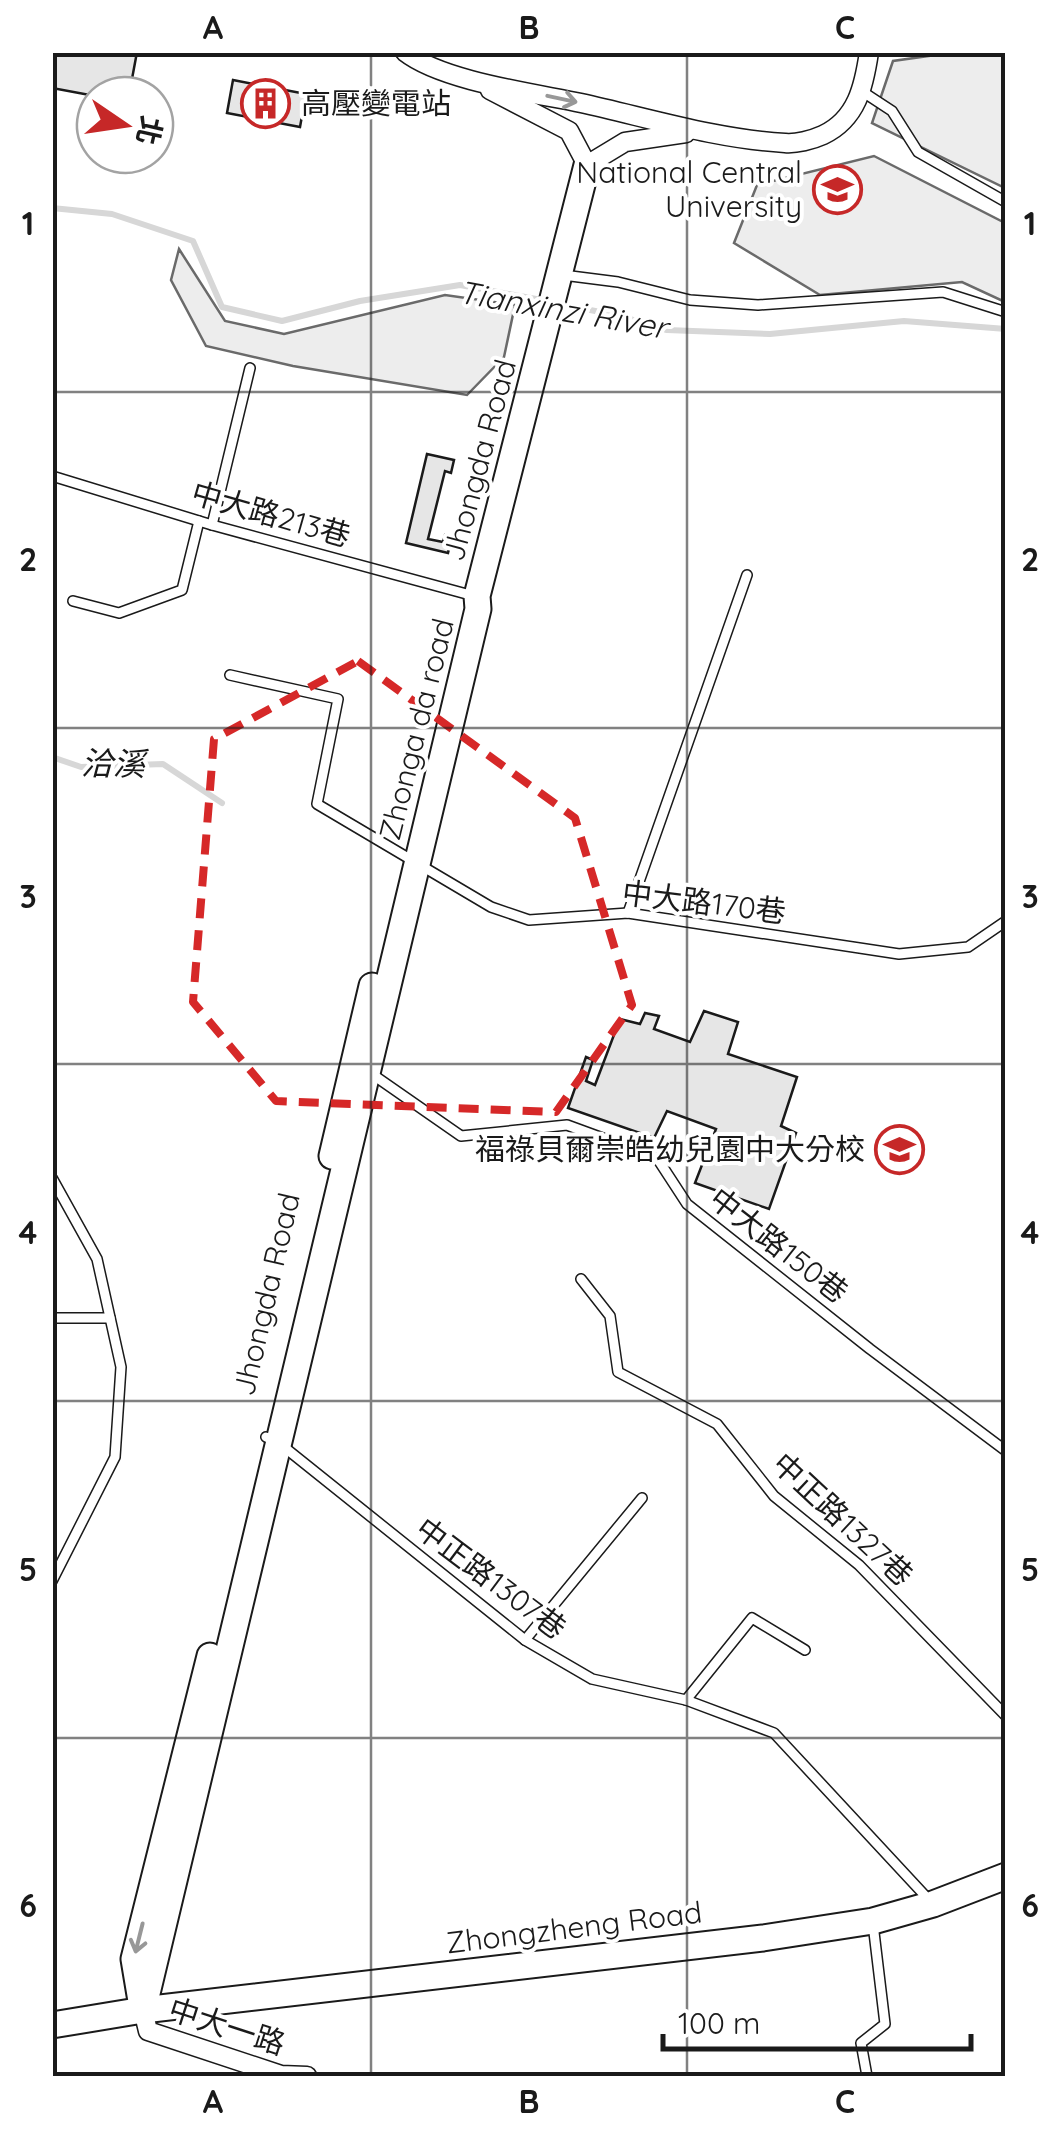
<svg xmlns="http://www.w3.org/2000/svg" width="1058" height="2129" font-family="Quicksand,'Noto Sans TC',sans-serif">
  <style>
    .built { fill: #ededed; stroke: #6a6a6a; stroke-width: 2.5 }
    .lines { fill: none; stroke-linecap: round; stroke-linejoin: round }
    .stream { stroke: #d7d7d7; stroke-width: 6 }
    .building { fill: #e6e6e6; stroke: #1a1a1a; stroke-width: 2.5 }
    .lane-casing { stroke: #1a1a1a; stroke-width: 12 }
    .street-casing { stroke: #1a1a1a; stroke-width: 21 }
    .secondary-casing { stroke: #1a1a1a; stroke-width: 29 }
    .lane { stroke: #fff; stroke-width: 9 }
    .street { stroke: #fff; stroke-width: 18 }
    .secondary { stroke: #fff; stroke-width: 25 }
    .oneway { stroke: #989898 }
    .marked { fill: none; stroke: #d62828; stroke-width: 8; stroke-dasharray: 20 12; stroke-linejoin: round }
    .grid { fill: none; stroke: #1a1a1a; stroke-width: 2.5; stroke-opacity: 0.55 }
    .labels { text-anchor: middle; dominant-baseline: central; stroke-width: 8; stroke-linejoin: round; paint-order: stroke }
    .poi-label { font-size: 30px; fill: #1a1a1a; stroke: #fff; text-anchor: end }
    .street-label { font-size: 30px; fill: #1a1a1a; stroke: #fff }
    .water-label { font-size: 32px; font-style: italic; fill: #1a1a1a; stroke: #fff }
    .neatline { fill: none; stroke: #1a1a1a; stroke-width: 4 }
    .grid-label { font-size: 32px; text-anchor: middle; font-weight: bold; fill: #1a1a1a }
  </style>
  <rect width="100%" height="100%" fill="#fff"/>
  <g class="built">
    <polygon points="957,52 992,53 1005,57 1005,188 872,123 893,61"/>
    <polygon points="874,156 1005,223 1005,302 962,282 820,295 734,243 757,185"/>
    <polygon points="179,249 225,321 284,334 445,295 515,305 504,357 467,395 293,366 206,346 171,280"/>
  </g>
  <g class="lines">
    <g class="stream">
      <polyline points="52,208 112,214 193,241 222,307 282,321 360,301 460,285 547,301"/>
      <polyline points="559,304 616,315 667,330 770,334 904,321 1006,329"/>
      <polyline points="52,757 81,767 163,764 222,803"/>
    </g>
  </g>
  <g class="building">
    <polygon points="52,52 137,52 129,95 95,96 52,88"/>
    <polygon points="233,80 306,94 300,127 227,113"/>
    <polygon points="427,454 454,460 451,473 445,471 428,539 443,542 445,535 452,536 448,553 406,543"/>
    <polygon points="704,1011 738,1022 728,1054 797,1077 781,1126 796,1133 769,1209 695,1183 716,1129 667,1111 654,1138 568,1108 586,1057 593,1060 586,1081 595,1085 620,1019 640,1024 645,1013 659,1016 654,1029 690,1042"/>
  </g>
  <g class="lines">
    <defs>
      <g id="lane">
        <polyline points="863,92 892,111 918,152 1006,202"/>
        <polyline points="563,275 618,282 690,300 758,305 943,292 1006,312"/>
        <polyline points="52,476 212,525 474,596"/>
        <polyline points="212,525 250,368"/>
        <polyline points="73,601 119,613 182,590 199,521"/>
        <polyline points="230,675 338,699 317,804 491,907 529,920 628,913 899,954 968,947 1006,921"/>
        <polyline points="628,913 747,575"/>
        <polyline points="369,1072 461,1136 567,1125 657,1158 687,1204 870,1349 1006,1451"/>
        <polyline points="52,1178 97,1259 121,1367 115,1457 52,1581"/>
        <polyline points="581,1279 610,1316 618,1372 717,1424 774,1496 859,1565 1006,1716"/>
        <polyline points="52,1318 110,1318"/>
        <polyline points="266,1437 279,1443 525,1640 592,1679 686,1700 774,1733 930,1901"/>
        <polyline points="525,1640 642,1498"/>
        <polyline points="686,1700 752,1618 805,1650"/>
        <polyline points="867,2076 861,2043 885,2024 873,1924"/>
      </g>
      <g id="street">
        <path d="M405 52C442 81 533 93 581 103 649 118 716 139 785 143 796 144 812 140 823 135 857 119 864 86 869 52"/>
        <polyline points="490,90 569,131 587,165 625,142 686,133"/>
        <polyline points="143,2010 148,2031 281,2075 307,2076"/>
      </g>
      <g id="secondary">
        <polyline points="332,1156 372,986"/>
        <polyline points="141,2001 134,1959 210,1656"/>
        <polyline points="143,2010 478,609 477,596 587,165"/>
        <polyline points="52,2025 143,2010 763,1938 873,1921 933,1904 1006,1876"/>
      </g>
    </defs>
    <use href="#lane" class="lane-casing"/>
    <use href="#street" class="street-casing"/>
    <use href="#secondary" class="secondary-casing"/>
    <use href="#lane" class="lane"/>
    <use href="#street" class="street"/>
    <use href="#secondary" class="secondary"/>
  </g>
  <defs><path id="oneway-shaft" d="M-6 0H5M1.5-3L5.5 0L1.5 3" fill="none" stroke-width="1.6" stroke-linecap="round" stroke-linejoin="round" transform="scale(2.5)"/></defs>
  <g class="oneway">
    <use href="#oneway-shaft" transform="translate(562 99) rotate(12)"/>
    <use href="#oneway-shaft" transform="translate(139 1938) rotate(104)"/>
  </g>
  <path class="marked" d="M358 661 575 818 632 1005 556 1112 276 1101 193 1002 214 739Z"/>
  <path class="grid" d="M371 52V2076M687 52V2076M52 392H1006M52 728H1006M52 1064H1006M52 1401H1006M52 1738H1006"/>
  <defs>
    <symbol id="building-ring" viewBox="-11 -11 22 22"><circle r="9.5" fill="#fff" stroke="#c62828" stroke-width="1.5"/><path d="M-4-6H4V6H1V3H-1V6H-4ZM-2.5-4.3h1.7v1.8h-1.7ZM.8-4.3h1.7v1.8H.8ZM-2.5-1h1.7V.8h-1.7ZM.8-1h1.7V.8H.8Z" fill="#c62828"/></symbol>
    <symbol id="university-ring" viewBox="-11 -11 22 22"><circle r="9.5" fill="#fff" stroke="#c62828" stroke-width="1.5"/><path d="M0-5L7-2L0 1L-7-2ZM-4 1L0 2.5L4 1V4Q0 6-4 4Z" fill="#c62828"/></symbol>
    <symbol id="school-ring" viewBox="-11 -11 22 22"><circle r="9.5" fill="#fff" stroke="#c62828" stroke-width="1.5"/><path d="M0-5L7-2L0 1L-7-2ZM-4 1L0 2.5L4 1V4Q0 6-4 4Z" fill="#c62828"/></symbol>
  </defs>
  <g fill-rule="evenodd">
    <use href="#building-ring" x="238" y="76" width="55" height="55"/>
    <use href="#university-ring" x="810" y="162" width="55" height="55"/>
    <use href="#school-ring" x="872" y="1122" width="55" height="55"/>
  </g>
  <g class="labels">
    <g class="poi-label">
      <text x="301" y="103" text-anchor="start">高壓變電站</text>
      <text x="802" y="172">National Central<tspan x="802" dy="34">University</tspan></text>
      <text x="865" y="1149">福祿貝爾崇皓幼兒園中大分校</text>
    </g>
    <g class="street-label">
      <text transform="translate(479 460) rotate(-75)">Jhongda Road</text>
      <text transform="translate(271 514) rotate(16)">中大路213巷</text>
      <text transform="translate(416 729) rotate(-76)">Zhonga da road</text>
      <text transform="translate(704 902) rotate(7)">中大路170巷</text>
      <text transform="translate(779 1245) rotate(38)">中大路150巷</text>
      <text transform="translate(266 1294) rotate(-77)">Jhongda Road</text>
      <text transform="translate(843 1519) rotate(43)">中正路1327巷</text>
      <text transform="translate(491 1578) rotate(37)">中正路1307巷</text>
      <text transform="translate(574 1927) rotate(-7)">Zhongzheng Road</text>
      <text transform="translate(227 2026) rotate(18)">中大一路</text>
    </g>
    <g class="water-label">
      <text transform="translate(563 309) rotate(10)">Tianxinzi River</text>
      <text transform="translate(113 763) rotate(1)">洽溪</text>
    </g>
  </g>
  <rect width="1058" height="2129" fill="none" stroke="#ffffff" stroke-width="110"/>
  <g transform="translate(125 125) rotate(103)"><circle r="48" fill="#ffffff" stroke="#a3a3a3" stroke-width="2.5"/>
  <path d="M0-8L18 38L0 25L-18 38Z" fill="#c62828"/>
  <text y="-15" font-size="28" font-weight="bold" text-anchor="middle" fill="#1a1a1a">北</text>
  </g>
  <path d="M663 2034v15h308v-15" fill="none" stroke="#1a1a1a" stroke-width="5"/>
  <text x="678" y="2034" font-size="30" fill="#1a1a1a" stroke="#ffffff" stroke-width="8" paint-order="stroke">100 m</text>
  <rect x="55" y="55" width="948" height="2019" class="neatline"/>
  <g class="grid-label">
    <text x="213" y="39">A</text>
    <text x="529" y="39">B</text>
    <text x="845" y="39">C</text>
    <text x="28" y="235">1</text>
    <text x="1030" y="235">1</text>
    <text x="28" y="571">2</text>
    <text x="1030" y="571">2</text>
    <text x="28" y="908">3</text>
    <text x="1030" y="908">3</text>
    <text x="28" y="1244">4</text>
    <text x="1030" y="1244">4</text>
    <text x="28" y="1581">5</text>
    <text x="1030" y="1581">5</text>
    <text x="28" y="1917">6</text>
    <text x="1030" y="1917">6</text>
    <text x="213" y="2113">A</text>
    <text x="529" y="2113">B</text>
    <text x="845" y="2113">C</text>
  </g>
</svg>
